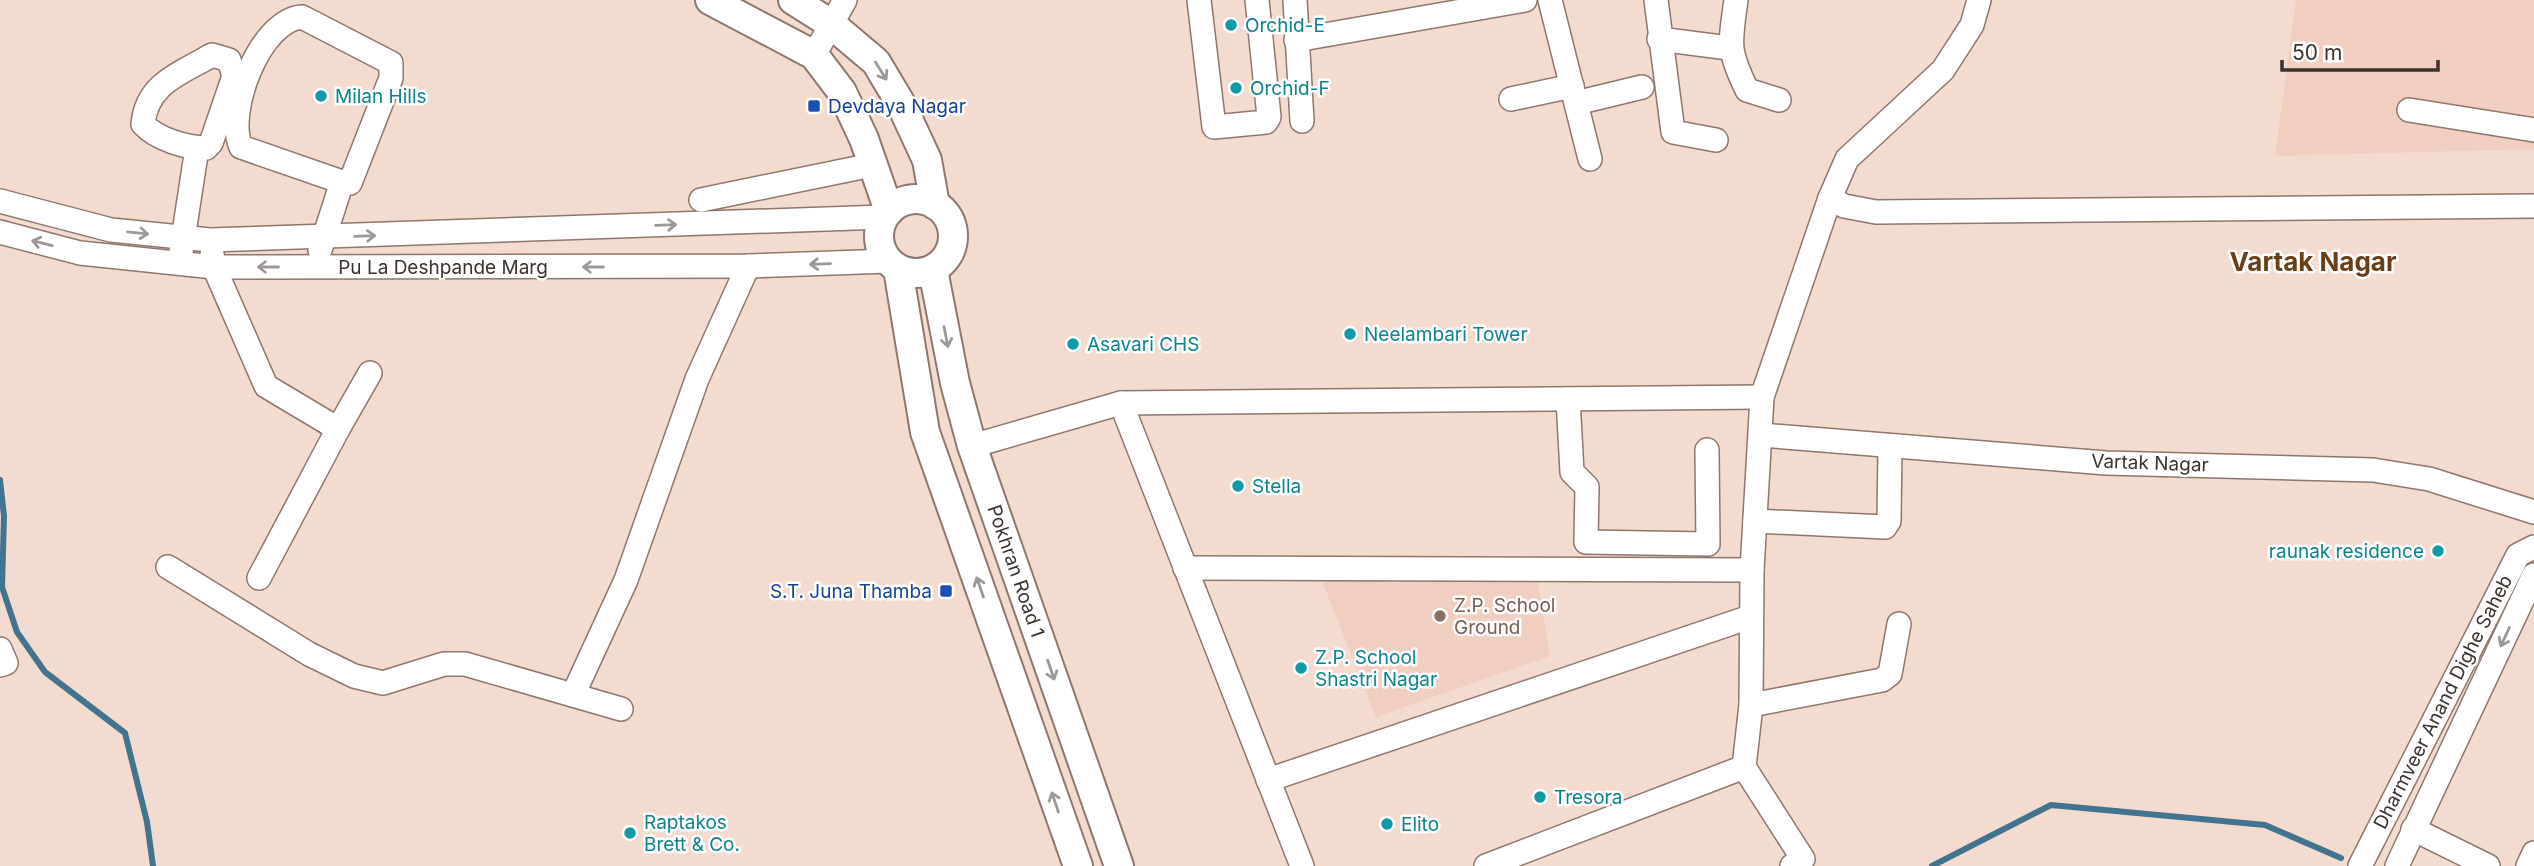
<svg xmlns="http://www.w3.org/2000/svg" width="2534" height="866" font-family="Inter,sans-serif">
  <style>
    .built { fill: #f0cfc0 }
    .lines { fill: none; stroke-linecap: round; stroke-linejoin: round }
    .stream { stroke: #43748f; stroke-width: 6 }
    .minor-casing { stroke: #8e776c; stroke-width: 26 }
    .major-casing { stroke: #8e776c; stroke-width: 32 }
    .minor { stroke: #fff; stroke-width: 23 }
    .major { stroke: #fff; stroke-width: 28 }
    .oneway { stroke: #9d9896 }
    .culture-dot { fill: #0f9aa8; stroke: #fff; stroke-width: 2.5 }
    .transit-dot { fill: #1a4fb4; stroke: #fff; stroke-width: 2.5 }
    .education-dot { fill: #8d6e63; stroke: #fff; stroke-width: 2.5 }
    .labels { text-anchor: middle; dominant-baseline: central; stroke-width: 5; stroke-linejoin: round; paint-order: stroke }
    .culture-label { font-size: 19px; fill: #0d838f; stroke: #fff; text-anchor: start }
    .transit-label { font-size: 19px; fill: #164399; stroke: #fff; text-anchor: start }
    .street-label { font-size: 19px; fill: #3b322d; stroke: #fff }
    .education-label { font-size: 19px; fill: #785e54; stroke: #fff; text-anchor: start }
    .district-label { font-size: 26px; font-weight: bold; fill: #6a3f17; stroke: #fff }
  </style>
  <rect width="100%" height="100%" fill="#f4dbcf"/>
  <g class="built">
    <polygon points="2296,0 2534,0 2534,149 2275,156"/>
    <polygon points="1320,576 1537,576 1550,656 1376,717"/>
  </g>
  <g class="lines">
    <g class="stream">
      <polyline points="0,480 4,516 2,587 17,632 45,672 125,733 147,822 153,866"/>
      <polyline points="1932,866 2051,805 2265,825 2341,858"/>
    </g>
    <defs>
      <g id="minor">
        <polyline points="1199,0 1214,127 1266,122 1269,117 1257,0"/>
        <polyline points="1295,0 1302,121"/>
        <polyline points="1550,0 1590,159"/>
        <polyline points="1656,0 1673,132 1716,140"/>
        <path d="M1736 0C1730 44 1727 49 1747 90L1779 100"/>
        <path d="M302 17 391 63V78L350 183 342 182 241 147C225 112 260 20 302 17Z"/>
        <polyline points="1659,39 1729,48"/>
        <polyline points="1296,40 1525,0"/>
        <path d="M212 55 229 60 234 76 211 143 206 148C187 148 156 139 143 124 147 83 180 74 212 55Z"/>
        <polyline points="814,55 845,0"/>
        <polyline points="1511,99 1572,86"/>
        <polyline points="1576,103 1642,87"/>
        <polyline points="2409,110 2534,130"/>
        <polyline points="1830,198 1844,206 1876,212 2534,206"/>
        <polyline points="701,200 872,165"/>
        <polyline points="0,201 111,230 210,240 884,217"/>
        <polyline points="0,232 80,253 214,267 748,266 889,261"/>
        <polyline points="320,250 342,182"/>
        <polyline points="181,252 197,148"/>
        <polyline points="212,254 214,267 266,386 338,429 259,578"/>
        <polyline points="1568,399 1572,472 1587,487 1586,542 1708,544 1707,450"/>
        <polyline points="1121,403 1302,866"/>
        <polyline points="338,429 370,373"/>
        <polyline points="1761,435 2106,463 2373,470 2429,479 2534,512"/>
        <polyline points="972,446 1121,403 1762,397"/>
        <polyline points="1755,521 1885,527 1889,521 1890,446"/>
        <polyline points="168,567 309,654 354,676 383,683 444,664 465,664 621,709"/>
        <polyline points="1185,568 1752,570"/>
        <polyline points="0,649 6,663 0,665"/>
        <polyline points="573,695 626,580 697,379 748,266"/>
        <polyline points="1751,705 1882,680 1890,674 1899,624"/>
        <polyline points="1268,780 1750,617"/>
        <polyline points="2413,829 2488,866"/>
        <polyline points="1486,866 1744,767"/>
        <polyline points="1792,866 1803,859 1744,767 1751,705 1752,570 1762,397 1830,198 1847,159 1943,70 1972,25 1979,0"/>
        <polyline points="2360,866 2518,555 2534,547"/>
        <polyline points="2397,866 2534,575"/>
        <polyline points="2528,866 2534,853"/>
      </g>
      <g id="major">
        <polyline points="710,0 814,55 842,92 864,139 889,211"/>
        <polyline points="793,0 831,24 876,62 901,104 927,160 935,205"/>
        <circle cx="916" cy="236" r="37"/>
        <polyline points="898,269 925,432 1078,866"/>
        <polyline points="933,270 955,383 972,446 1119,866"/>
      </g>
    </defs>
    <use href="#minor" class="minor-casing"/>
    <use href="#major" class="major-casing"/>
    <use href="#minor" class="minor"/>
    <use href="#major" class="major"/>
  </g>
  <defs><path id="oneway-shaft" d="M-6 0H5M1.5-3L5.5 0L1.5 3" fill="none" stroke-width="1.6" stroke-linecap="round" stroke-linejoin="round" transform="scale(1.75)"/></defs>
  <g class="oneway">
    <use href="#oneway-shaft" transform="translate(881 71) rotate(58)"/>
    <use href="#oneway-shaft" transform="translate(666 225) rotate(-2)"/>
    <use href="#oneway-shaft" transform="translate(138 233) rotate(6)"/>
    <use href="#oneway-shaft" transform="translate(365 236) rotate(-2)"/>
    <use href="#oneway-shaft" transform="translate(42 243) rotate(-166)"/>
    <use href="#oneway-shaft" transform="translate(820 264) rotate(178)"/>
    <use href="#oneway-shaft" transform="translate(268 267) rotate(180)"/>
    <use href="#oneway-shaft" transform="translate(593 267) rotate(180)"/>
    <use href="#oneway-shaft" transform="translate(946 337) rotate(79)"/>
    <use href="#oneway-shaft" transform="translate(980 587) rotate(-109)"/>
    <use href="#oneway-shaft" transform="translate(2505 637) rotate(115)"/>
    <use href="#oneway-shaft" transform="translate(1051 670) rotate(71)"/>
    <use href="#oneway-shaft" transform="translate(1055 802) rotate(-109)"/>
  </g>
  <g class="culture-dot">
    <circle cx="1231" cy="25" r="7"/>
    <circle cx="1236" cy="88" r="7"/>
    <circle cx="321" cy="96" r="7"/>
    <circle cx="1350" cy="334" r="7"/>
    <circle cx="1073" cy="344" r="7"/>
    <circle cx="1238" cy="486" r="7"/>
    <circle cx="2438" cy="551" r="7"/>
    <circle cx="1301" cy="668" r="7"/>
    <circle cx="1540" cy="797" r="7"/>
    <circle cx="1387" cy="824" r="7"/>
    <circle cx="630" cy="833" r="7"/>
  </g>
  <g class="transit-dot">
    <rect x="807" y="99" width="14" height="14" rx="3.5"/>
    <rect x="939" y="584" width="14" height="14" rx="3.5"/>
  </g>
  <circle class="education-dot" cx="1440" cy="616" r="7"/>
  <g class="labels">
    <g class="culture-label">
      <text x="1245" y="25">Orchid-E</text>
      <text x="1250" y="88">Orchid-F</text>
      <text x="335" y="96">Milan Hills</text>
      <text x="1364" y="334">Neelambari Tower</text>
      <text x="1087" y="344">Asavari CHS</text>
      <text x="1252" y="486">Stella</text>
      <text x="2424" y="551" text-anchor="end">raunak residence</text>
      <text x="1315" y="657">Z.P. School<tspan x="1315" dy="22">Shastri Nagar</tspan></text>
      <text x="1554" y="797">Tresora</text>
      <text x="644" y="822">Raptakos<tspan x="644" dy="22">Brett &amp; Co.</tspan></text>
      <text x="1401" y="824">Elito</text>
    </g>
    <g class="transit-label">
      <text x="828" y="106">Devdaya Nagar</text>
      <text x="932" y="591" text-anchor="end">S.T. Juna Thamba</text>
    </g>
    <g class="street-label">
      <text x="443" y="267">Pu La Deshpande Marg</text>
      <text transform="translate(2150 463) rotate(2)">Vartak Nagar</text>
      <text transform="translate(1016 571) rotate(71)">Pokhran Road 1</text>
      <text transform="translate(2443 702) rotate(-63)">Dharmveer Anand Dighe Saheb</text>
    </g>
    <g class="education-label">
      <text x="1454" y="605">Z.P. School<tspan x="1454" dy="22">Ground</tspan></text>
    </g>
    <g class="district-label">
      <text x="2313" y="261">Vartak Nagar</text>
    </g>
  </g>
  <path d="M2282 60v10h156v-10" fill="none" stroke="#3b322d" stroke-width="3.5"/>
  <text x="2292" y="60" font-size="21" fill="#3b322d" stroke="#ffffff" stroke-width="5" paint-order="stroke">50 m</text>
</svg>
